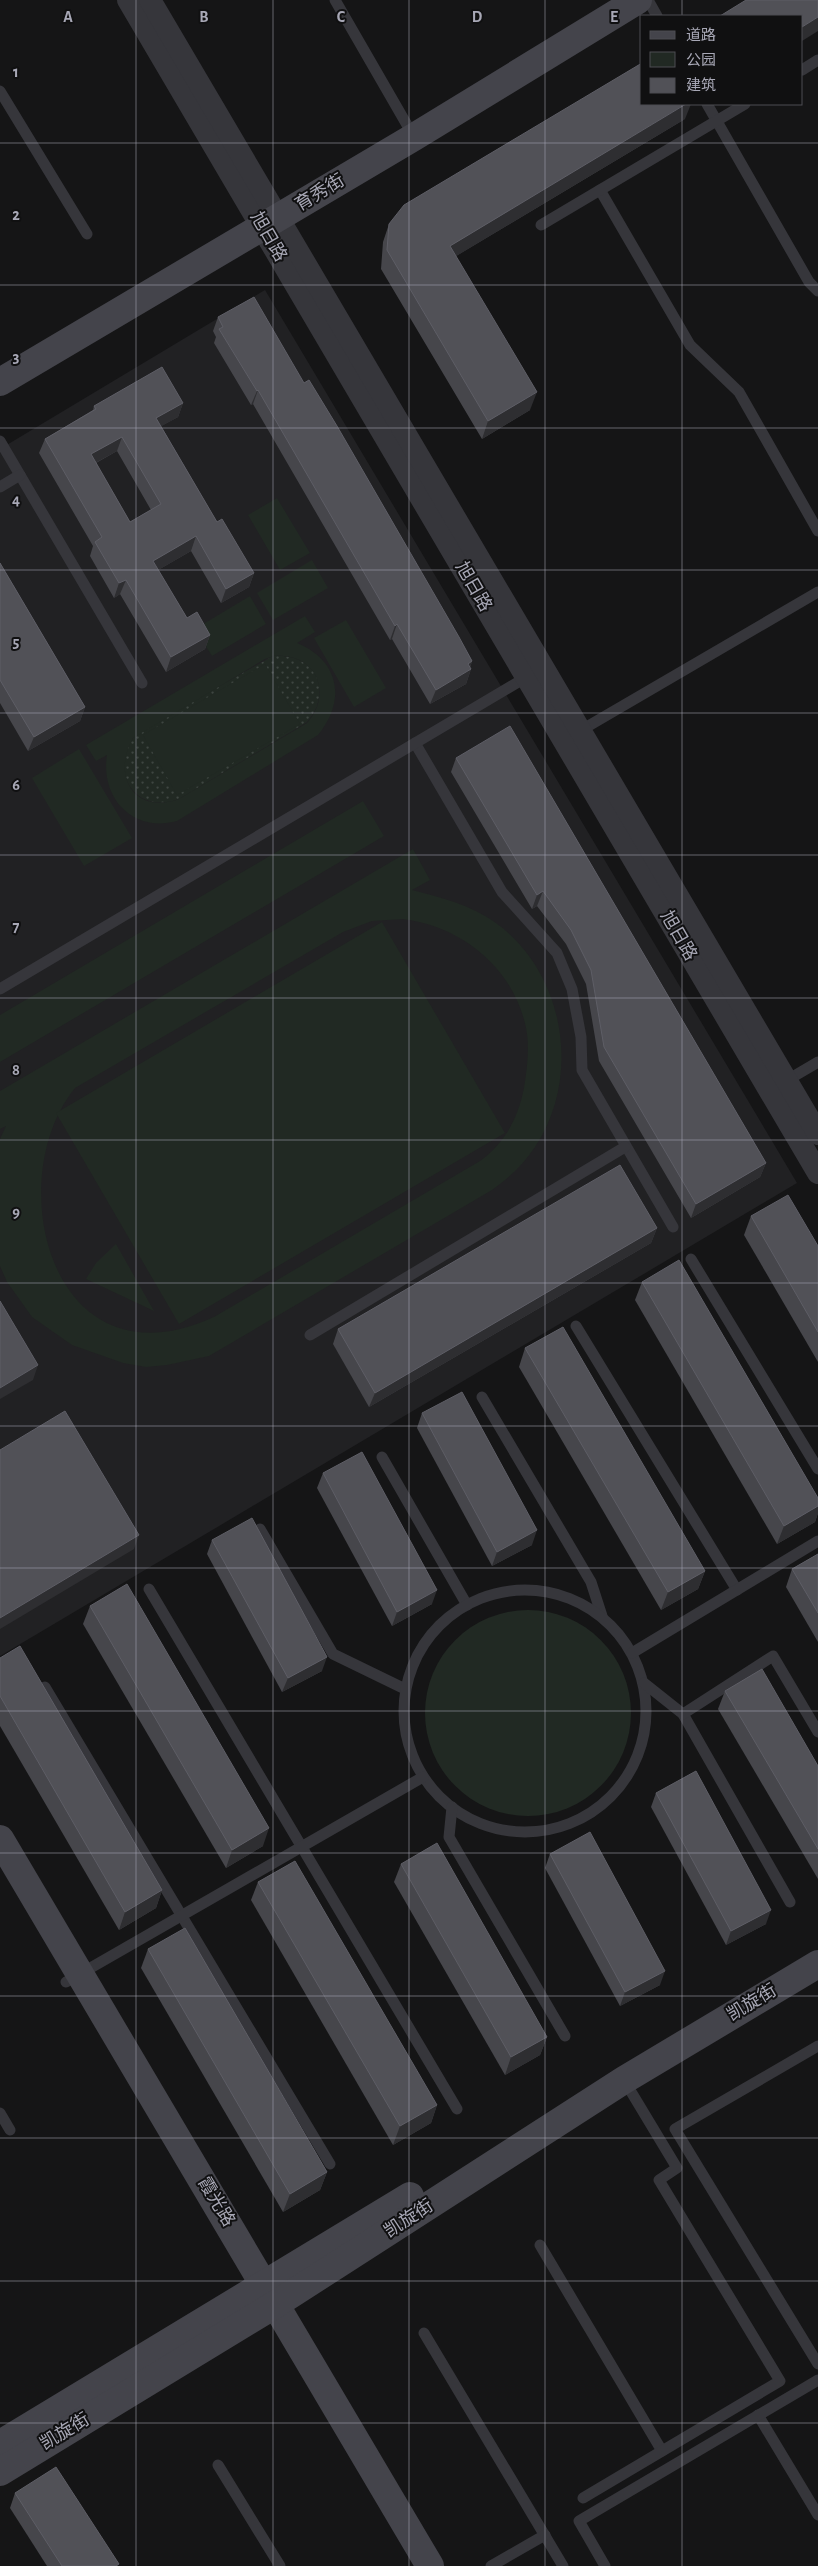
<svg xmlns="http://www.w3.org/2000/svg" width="818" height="2566" font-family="'Alegreya Sans','Noto Sans SC',sans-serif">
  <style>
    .built { fill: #212123 }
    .grass { fill: url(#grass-dots) }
    .green { fill: #212923; fill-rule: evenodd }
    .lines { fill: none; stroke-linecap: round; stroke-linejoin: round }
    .lane { stroke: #36363b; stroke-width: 11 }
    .street { stroke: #36363b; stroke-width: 22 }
    .secondary { stroke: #44444b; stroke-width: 28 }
    .wall { fill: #46464b; fill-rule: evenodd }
    .shaded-wall { fill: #2e2e31 }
    .building { fill: #515157; stroke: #5e5e66; fill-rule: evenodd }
    .grid { fill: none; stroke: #a8a8b6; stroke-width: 1; stroke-opacity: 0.55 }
    .labels { text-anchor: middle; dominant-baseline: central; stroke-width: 4; stroke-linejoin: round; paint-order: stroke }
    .street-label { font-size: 18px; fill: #a8a8b6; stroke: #101011 }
    .grid-label { font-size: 16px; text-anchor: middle; font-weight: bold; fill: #a8a8b6; stroke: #101011; stroke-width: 4; stroke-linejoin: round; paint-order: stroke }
  </style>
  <defs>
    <pattern id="grass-dots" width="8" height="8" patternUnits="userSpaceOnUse" patternTransform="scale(1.25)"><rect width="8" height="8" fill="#212923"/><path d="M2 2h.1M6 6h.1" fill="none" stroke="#3e4541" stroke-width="1.8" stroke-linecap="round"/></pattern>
  </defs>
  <rect width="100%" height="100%" fill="#151516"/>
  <polygon class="built" points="265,290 797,1183 0,1656 0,449"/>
  <path class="grass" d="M273 656C315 653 334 690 307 722L179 799C132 817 104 763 140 731Z"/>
  <g class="green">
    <polygon points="277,498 310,553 280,570 248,515"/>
    <polygon points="312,560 328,588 273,620 257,593"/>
    <polygon points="250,596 266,624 212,656 195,629"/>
    <path d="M305 616 315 632 297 643C339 660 347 700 318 735L177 821C133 833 100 798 107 755L96 761 86 745ZM274 656C315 652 334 692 307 723L179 799C135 815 111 776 133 738L265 659Z"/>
    <polygon points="346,620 386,688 354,707 314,638"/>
    <polygon points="265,664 300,724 177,795 143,735"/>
    <polygon points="79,749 132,838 84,866 32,778"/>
    <polygon points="363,801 384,836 0,1062 0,1015"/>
    <path d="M413 849 430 880 412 890C443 898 471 905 496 923 565 973 582 1077 535 1147 523 1165 509 1178 492 1190L209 1356 167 1365 146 1367 123 1363 72 1345 32 1317 7 1282 0 1266V1139L6 1126 0 1129V1091ZM403 919C461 926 514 968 526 1028 530 1047 527 1069 524 1088 518 1118 505 1143 480 1161L214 1317C51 1392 0 1180 75 1088L343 932 372 921Z"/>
    <polygon points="382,922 505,1133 179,1324 56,1113"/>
    <polygon points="116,1244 154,1311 86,1279 96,1263"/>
    <circle cx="528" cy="1713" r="103"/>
  </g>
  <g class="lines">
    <g class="lane">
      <polyline points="335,0 414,137"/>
      <polyline points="648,0 657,16"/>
      <polyline points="802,70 818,60"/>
      <polyline points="0,91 87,234"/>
      <polyline points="707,104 809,282 818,291"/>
      <polyline points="600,190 690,345 739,392 818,531"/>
      <polyline points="541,225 745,104"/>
      <polyline points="0,441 142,683"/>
      <polyline points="0,487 20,475"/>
      <polyline points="578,732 818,592"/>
      <polyline points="415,743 502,892 557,953 572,989 581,1037 582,1070 673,1227"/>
      <polyline points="0,989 530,675"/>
      <polyline points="784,1082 818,1062"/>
      <polyline points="691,1259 818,1469"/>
      <polyline points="576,1326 737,1590"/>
      <polyline points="310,1335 625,1147"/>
      <polyline points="482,1397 591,1582 602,1616"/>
      <polyline points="382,1457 467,1605"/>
      <polyline points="260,1529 333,1654 405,1689"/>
      <polyline points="149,1589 457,2109"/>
      <circle cx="525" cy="1711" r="121"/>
      <polyline points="632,1653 818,1541"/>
      <polyline points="644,1683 683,1714 790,1902"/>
      <polyline points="45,1687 330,2164"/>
      <polyline points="683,1714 773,1656 818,1732"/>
      <polyline points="452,1807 449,1837 565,2036"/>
      <polyline points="66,1982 423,1777"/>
      <polyline points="818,2046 675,2129 818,2364"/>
      <polyline points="0,2113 10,2130"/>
      <polyline points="540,2245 662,2451"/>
      <polyline points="424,2333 563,2566"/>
      <polyline points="758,2415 818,2515"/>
      <polyline points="218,2465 280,2566"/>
      <polyline points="583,2498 780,2381 659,2180 677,2168 624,2080"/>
      <polyline points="491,2566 545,2535"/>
      <polyline points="605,2566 579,2521 818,2380"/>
    </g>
    <g class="street">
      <polyline points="128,0 818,1173"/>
      <polyline points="150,0 818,1134"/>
    </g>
    <g class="secondary">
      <polyline points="0,382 414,137 638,0"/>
      <polyline points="0,1839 430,2566"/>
      <polyline points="0,2444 410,2196"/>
      <polyline points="0,2472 276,2304 624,2080 818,1964"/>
    </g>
  </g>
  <g class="wall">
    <polygon points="685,119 456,256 530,410 482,439 381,269 383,242 389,224"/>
    <polygon points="218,317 304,383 472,661 470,668 471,669 466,684 430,704 392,639 390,640 253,404 251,405 214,343 216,337 213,331"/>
    <path d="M183 403 178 417 161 426 217 522 254 573 249 587 221 603 191 551 158 570 187 618 210 635 205 649 166 672 120 594 114 598 90 556 93 546 39 453 45 439 93 410 94 406ZM117 451 151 510 130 522 96 463Z"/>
    <polygon points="0,563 85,707 80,721 28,751 0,703"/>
    <polygon points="456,758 766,1163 760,1177 691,1218 599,1061 586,984 566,944 537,906 532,909 451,772"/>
    <polygon points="751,1216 818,1246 818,1362 744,1235"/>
    <polygon points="657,1228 651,1243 369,1407 333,1344 338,1329"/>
    <polygon points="642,1282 818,1498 818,1513 815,1522 777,1544 635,1300"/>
    <polygon points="525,1348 705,1571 698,1589 661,1610 519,1367"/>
    <polygon points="422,1413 532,1545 492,1566 417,1428"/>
    <polygon points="323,1473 432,1604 392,1626 317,1488"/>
    <polygon points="212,1540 322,1671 282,1692 207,1554"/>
    <polygon points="818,1554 818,1642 786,1587 792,1569"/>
    <polygon points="90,1606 263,1846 226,1868 83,1624"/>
    <polygon points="0,1658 162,1890 156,1908 119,1930 0,1726"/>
    <polygon points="725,1691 818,1766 818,1879 718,1709"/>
    <polygon points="656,1793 766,1924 726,1945 651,1807"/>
    <polygon points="550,1854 660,1985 620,2006 545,1868"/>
    <polygon points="401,1864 547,2037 540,2055 505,2075 394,1882"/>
    <polygon points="258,1882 437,2105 431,2123 393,2145 251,1900"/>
    <polygon points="148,1949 327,2172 320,2190 283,2212 141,1968"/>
    <polygon points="15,2493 118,2566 47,2566 10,2508"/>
  </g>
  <g class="shaded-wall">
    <polygon points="818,17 818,31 802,41 802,27"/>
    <polygon points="686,104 691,104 685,119 443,264 450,246"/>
    <polygon points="258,390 253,404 251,405 257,391"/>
    <polygon points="537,392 530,410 482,439 488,421"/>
    <polygon points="183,403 178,417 151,432 156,418"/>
    <polygon points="122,437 117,451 86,468 91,454"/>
    <polygon points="196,536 191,551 148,576 153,561"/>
    <polygon points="254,573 249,587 221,603 226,589"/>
    <polygon points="126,580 120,594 114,598 119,583"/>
    <polygon points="397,624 392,639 390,640 395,626"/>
    <polygon points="210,635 205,649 166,672 171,657"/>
    <polygon points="472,661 469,671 471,669 466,684 430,704 436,690 468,664"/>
    <polygon points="85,707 80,721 28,751 34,737"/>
    <polygon points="543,891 537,906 532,909 537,895"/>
    <polygon points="766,1163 760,1177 691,1218 696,1204"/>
    <polygon points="657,1228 651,1243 369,1407 375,1393"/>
    <polygon points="38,1365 33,1380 0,1399 0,1388"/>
    <polygon points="818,1506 818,1513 815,1522 777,1544 784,1526"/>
    <polygon points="537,1530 532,1545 492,1566 497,1552"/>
    <polygon points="139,1535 134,1549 0,1629 0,1618"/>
    <polygon points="705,1571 698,1589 661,1610 668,1592"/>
    <polygon points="437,1590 432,1604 392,1626 397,1612"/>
    <polygon points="327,1657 322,1671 282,1692 288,1678"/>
    <polygon points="269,1828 263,1846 226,1868 232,1850"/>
    <polygon points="162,1890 156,1908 119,1930 125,1912"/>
    <polygon points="771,1910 766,1924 726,1945 731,1931"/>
    <polygon points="665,1971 660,1985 620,2006 625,1992"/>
    <polygon points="547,2037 540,2055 505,2075 511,2057"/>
    <polygon points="437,2105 431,2123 393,2145 400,2126"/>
    <polygon points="327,2172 320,2190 283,2212 290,2194"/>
  </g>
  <g class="building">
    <polygon points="746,0 818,0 818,17 802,27 802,16 720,16"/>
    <polygon points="642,63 642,104 686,104 450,246 537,392 488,421 387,250 389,224 404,205"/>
    <polygon points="254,297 304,383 309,380 337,426 459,637 472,661 468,664 471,669 436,690 397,624 395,626 258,390 257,391 219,329 223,327 218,317"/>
    <path d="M162 367 183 403 156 418 217 522 222 519 254 573 226 589 196 536 153 561 187 618 197 612 210 635 171 657 126 580 119 583 95 542 102 537 45 439 96 409 94 406ZM122 437 161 504 130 522 91 454Z"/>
    <polygon points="0,563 85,707 34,737 0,680"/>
    <polygon points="510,726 766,1163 696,1204 604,1047 591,970 571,930 543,891 537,895 456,758"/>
    <polygon points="620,1165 657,1228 375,1393 338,1329"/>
    <polygon points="788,1195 818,1246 818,1332 751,1216"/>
    <polygon points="679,1260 818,1498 818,1506 784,1526 642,1282"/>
    <polygon points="0,1301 38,1365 0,1388"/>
    <polygon points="563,1327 705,1571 668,1592 525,1348"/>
    <polygon points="462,1392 537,1530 497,1552 422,1413"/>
    <polygon points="65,1411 139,1535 0,1618 0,1450"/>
    <polygon points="362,1452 437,1590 397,1612 323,1473"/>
    <polygon points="252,1518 327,1657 288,1678 212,1540"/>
    <polygon points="818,1554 818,1613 792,1569"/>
    <polygon points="127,1584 269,1828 232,1850 90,1606"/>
    <polygon points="20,1646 162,1890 125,1912 0,1696 0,1658"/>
    <polygon points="762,1669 818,1766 818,1849 725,1691"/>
    <polygon points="696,1771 771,1910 731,1931 656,1793"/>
    <polygon points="590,1832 665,1971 625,1992 550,1854"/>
    <polygon points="437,1843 547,2037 511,2057 401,1864"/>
    <polygon points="295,1861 437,2105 400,2126 258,1882"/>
    <polygon points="185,1928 327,2172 290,2194 148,1949"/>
    <polygon points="56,2467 119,2564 116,2566 62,2566 15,2493"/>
  </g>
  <path class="grid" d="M136 0V2566M273 0V2566M409 0V2566M545 0V2566M682 0V16M682 104V2566M0 143H818M0 285H818M0 428H818M0 570H818M0 713H818M0 855H818M0 998H818M0 1140H818M0 1283H818M0 1426H818M0 1568H818M0 1711H818M0 1853H818M0 1996H818M0 2138H818M0 2281H818M0 2423H818"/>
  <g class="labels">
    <g class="street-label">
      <text transform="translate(320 193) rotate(-31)">育秀街</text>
      <text transform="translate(268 237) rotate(60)">旭日路</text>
      <text transform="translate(473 587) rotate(60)">旭日路</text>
      <text transform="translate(678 936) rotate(60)">旭日路</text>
      <text transform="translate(752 2003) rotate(-31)">凯旋街</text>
      <text transform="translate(216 2202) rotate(59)">霞光路</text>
      <text transform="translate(409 2219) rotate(-33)">凯旋街</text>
      <text transform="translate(65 2432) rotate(-31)">凯旋街</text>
    </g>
  </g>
  <g class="grid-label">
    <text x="68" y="22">A</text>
    <text x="204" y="22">B</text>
    <text x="341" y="22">C</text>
    <text x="477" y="22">D</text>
    <text x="614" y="22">E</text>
    <text x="16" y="77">1</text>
    <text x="16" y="220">2</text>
    <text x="16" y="362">3</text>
    <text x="16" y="505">4</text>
    <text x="16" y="647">5</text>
    <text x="16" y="790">6</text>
    <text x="16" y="932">7</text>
    <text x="16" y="1075">8</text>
    <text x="16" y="1217">9</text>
  </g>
  <rect x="640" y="15" width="162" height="90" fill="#101011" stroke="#4d4d53"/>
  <rect x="650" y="31" width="25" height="8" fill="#44444b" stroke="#4d4d53"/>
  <text x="686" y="40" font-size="15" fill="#a8a8b6">道路</text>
  <rect x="650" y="52" width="25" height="15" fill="#212923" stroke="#4d4d53"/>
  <text x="686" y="65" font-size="15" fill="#a8a8b6">公园</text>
  <rect x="650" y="78" width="25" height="15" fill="#515157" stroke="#4d4d53"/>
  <text x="686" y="90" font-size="15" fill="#a8a8b6">建筑</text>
</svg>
